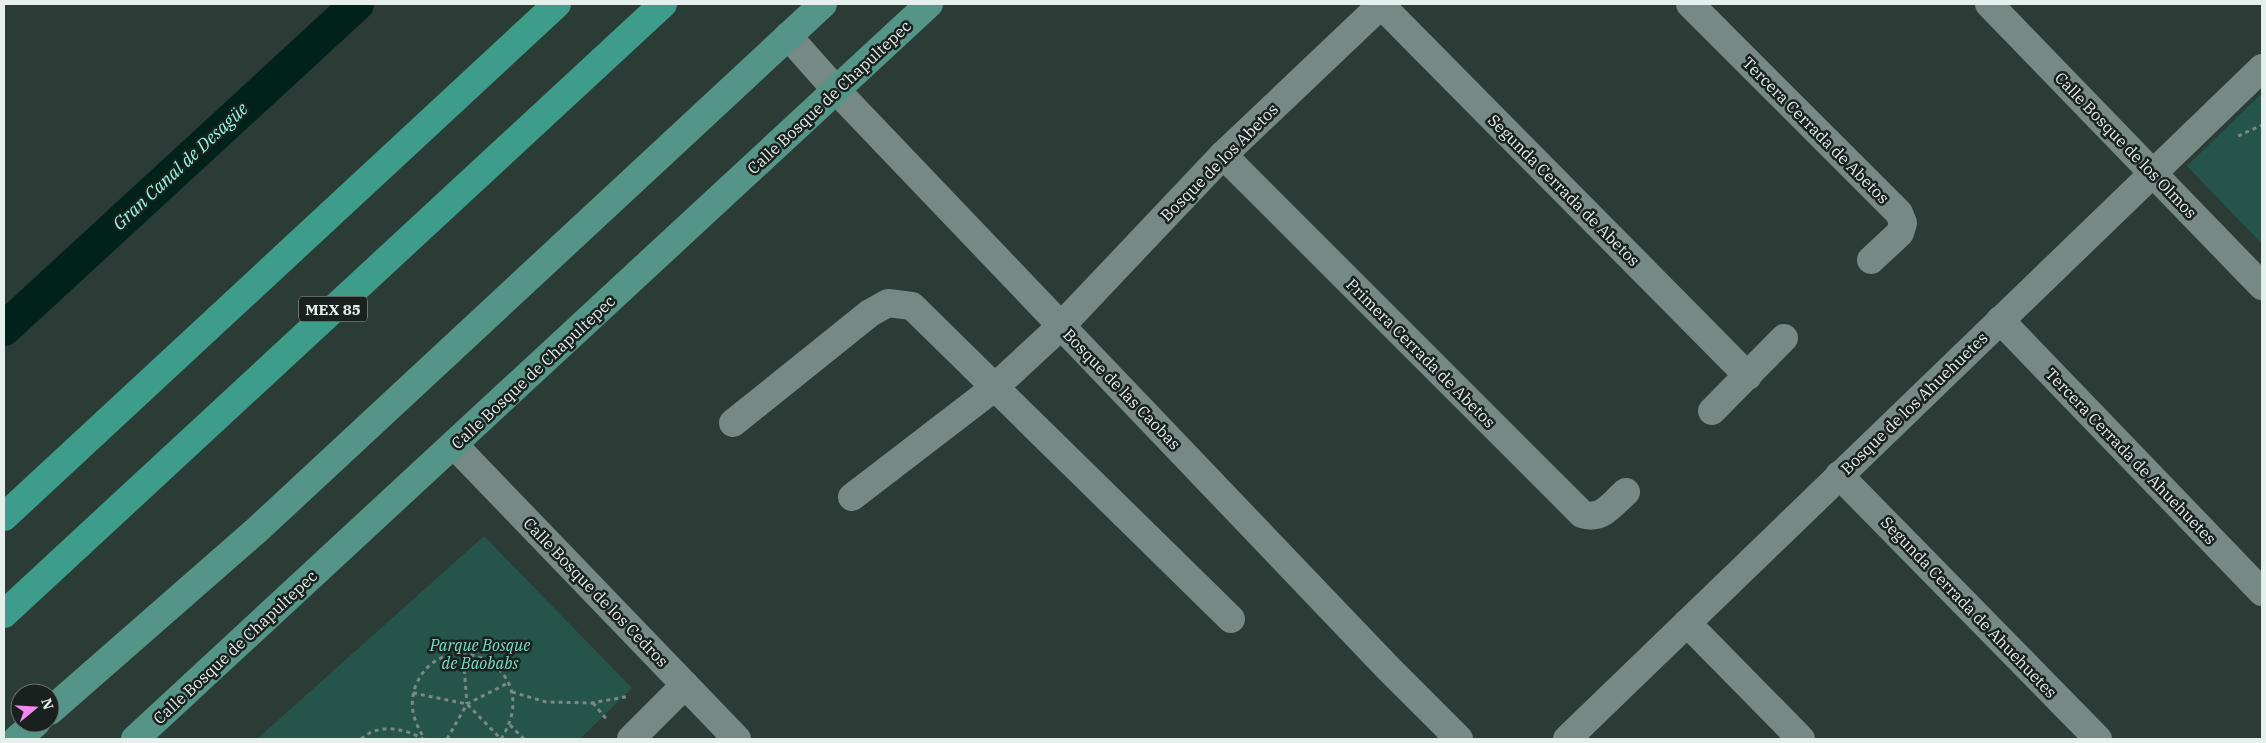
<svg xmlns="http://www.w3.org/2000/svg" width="2266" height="743" font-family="'IBM Plex Serif',serif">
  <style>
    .green { fill: #25544a }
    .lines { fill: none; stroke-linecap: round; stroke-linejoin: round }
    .canal { stroke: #00221b; stroke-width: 34 }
    .path { stroke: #7b8985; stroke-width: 3; stroke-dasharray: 4 4; stroke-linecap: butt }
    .minor { stroke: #778984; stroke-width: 28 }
    .major { stroke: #549588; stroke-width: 28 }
    .highway { stroke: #3d9d8a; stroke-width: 28 }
    .labels { text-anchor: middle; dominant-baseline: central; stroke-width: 5; stroke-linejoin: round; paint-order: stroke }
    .shield { fill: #19211f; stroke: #a8b1ae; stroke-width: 1 }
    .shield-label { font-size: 15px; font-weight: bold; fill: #e5efec }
    .street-label { font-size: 16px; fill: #e5efec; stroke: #19211f }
    .park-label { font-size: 16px; font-style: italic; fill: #78dfc9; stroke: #19211f }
    .water-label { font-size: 18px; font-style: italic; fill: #94fbe4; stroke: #19211f }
  </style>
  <rect width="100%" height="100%" fill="#2b3c37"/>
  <g class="green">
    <polygon points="2262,93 2262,244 2187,166"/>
    <polygon points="484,536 632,688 580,739 257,739"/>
  </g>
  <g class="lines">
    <polyline class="canal" points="4,329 357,4"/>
    <g class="path">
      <polyline points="2238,136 2262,125"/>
      <polyline points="463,654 467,704"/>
      <polyline points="512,692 546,702 592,703 630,696"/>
      <path d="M413 693 467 704 501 739C548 666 443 620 416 685 408 705 414 723 425 739"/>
      <polyline points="593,703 608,721"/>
      <polyline points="510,725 524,739"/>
      <path d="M361 739C379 723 404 728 423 739"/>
      <polyline points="447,739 467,704 508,683"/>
    </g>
    <g class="minor">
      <polyline points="1690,4 1899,213 1903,223 1900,233 1871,260"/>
      <polyline points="1989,4 2262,286"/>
      <polyline points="1381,5 1748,376"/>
      <polyline points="788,36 836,90 1388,668 1459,739"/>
      <path d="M1223 155 1582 514C1602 521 1612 504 1626 492"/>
      <polyline points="2000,320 2262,592"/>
      <polyline points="1712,411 1784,338"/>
      <polyline points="733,423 870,313 888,303 912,306 1231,619"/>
      <polyline points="454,445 737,739"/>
      <polyline points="1839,475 2098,739"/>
      <polyline points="852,497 994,388 1061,326 1223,155 1382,4"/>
      <polyline points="1687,623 1801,739"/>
      <polyline points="631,739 685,685"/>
      <polyline points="1567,739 2262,68"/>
    </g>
    <g class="major">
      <polyline points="50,711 258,529 823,4"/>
      <polyline points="17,739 36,723"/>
      <polyline points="135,739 929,4"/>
    </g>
    <g class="highway">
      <polyline points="4,517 557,4"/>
      <polyline points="4,614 663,4"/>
    </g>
  </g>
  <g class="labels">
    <rect class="shield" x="299" y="296.5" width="68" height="25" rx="4"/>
    <g class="shield-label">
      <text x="333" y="309">MEX 85</text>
    </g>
    <g class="street-label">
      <text transform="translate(829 97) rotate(-43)">Calle Bosque de Chapultepec</text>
      <text transform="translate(1816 130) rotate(45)">Tercera Cerrada de Abetos</text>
      <text transform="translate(2126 145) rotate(46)">Calle Bosque de los Olmos</text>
      <text transform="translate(1219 162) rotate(-45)">Bosque de los Abetos</text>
      <text transform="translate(1564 190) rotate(45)">Segunda Cerrada de Abetos</text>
      <text transform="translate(1421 353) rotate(45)">Primera Cerrada de Abetos</text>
      <text transform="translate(533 372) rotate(-43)">Calle Bosque de Chapultepec</text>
      <text transform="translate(1122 389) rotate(46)">Bosque de las Caobas</text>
      <text transform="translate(1914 403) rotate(-44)">Bosque de los Ahuehuetes</text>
      <text transform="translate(2131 456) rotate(46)">Tercera Cerrada de Ahuehuetes</text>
      <text transform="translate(596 592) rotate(46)">Calle Bosque de los Cedros</text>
      <text transform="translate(1969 607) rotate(46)">Segunda Cerrada de Ahuehuetes</text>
      <text transform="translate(235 647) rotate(-43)">Calle Bosque de Chapultepec</text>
    </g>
    <g class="park-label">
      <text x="480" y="645">Parque Bosque<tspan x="480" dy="18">de Baobabs</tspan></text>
    </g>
    <g class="water-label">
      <text transform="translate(180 166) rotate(-43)">Gran Canal de Desagüe</text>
    </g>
  </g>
  <rect width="2266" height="743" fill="none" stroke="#e5efec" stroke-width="10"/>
  <g transform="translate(35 708) rotate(72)"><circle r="24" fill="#19211f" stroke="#6b7371"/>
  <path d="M0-4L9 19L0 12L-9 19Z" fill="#f389f1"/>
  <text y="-8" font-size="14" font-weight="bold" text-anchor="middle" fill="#e5efec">N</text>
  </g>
</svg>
